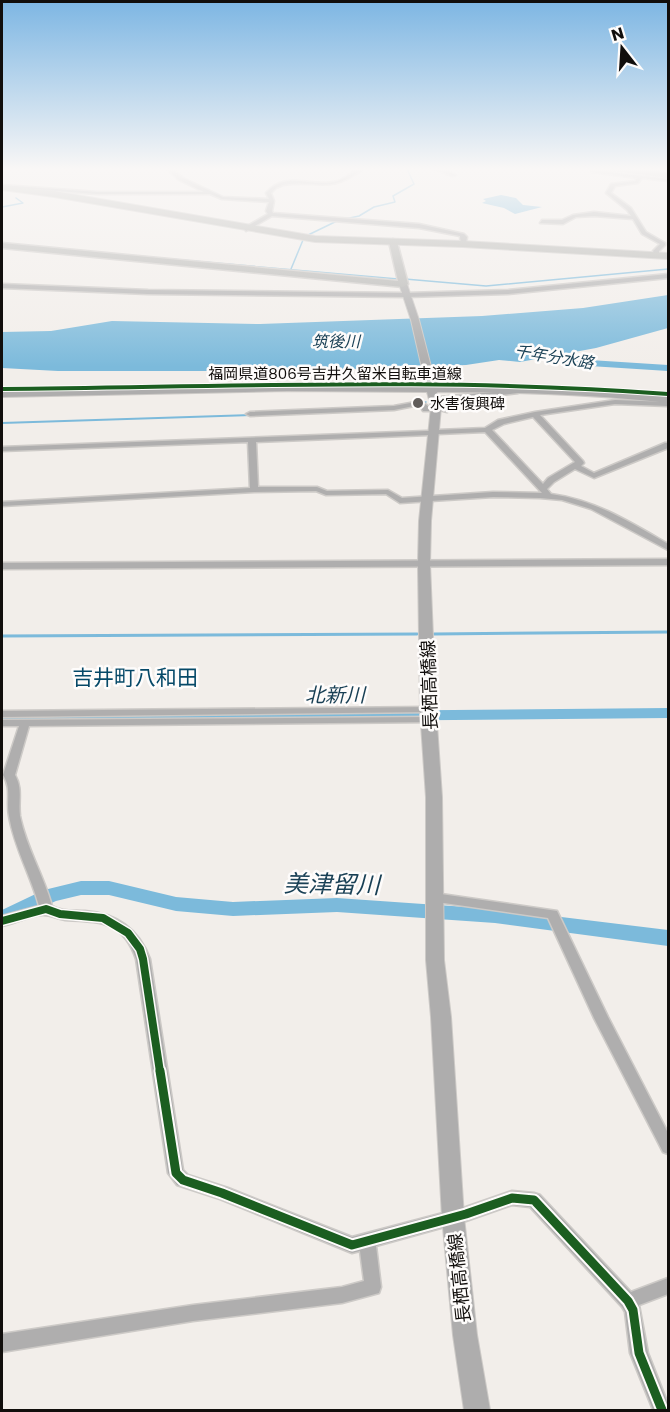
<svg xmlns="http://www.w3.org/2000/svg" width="670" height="1412" font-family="Poppins,'Noto Sans JP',sans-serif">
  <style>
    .water { fill: #7cbadb }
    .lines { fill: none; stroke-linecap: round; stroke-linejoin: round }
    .stream-far2 { stroke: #7cbadb; stroke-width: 1.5 }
    .stream-far1 { stroke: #7cbadb; stroke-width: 2 }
    .stream { stroke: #7cbadb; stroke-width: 3 }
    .river { fill: #7cbadb; fill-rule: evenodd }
    .minor-casing { stroke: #cdcac7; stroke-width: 3 }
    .secondary-casing { stroke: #cdcac7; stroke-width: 2 }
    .primary-casing { stroke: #cdcac7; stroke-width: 3 }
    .trunk-casing { stroke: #cdcac7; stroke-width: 2 }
    .motorway-casing { stroke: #cdcac7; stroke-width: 2 }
    .minor { fill: #afaeae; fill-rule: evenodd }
    .secondary { fill: #aeadad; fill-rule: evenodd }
    .primary { fill: #b2b2af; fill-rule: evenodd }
    .trunk { fill: #b0b0ac; fill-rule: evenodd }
    .motorway { fill: #adadaa; fill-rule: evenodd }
    .cycleway-far2-casing { stroke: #fefcfb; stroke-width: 6 }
    .cycleway-far1-casing { stroke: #fefcfb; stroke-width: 11 }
    .cycleway-casing { stroke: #fefcfb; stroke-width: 13 }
    .cycleway-far2 { stroke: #1b5e20; stroke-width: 4 }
    .cycleway-far1 { stroke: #1b5e20; stroke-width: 8 }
    .cycleway { stroke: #1b5e20; stroke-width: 9 }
    .poi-dot { fill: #605c5a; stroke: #fefcfb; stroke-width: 2 }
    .labels { text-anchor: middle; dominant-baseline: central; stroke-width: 5; stroke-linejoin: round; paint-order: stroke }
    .far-street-label { font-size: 15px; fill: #110e0c; stroke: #fefcfb }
    .far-poi-label { font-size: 15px; fill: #110e0c; stroke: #fefcfb; text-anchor: start }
    .far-water-label { font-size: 16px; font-style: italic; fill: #183f54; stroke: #fefcfb }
    .street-label { font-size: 18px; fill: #110e0c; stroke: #fefcfb }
    .water-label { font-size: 20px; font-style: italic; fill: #183f54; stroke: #fefcfb }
    .quarter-label { font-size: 21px; fill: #064968; stroke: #fefcfb }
    .near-water-label { font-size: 24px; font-style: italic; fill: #183f54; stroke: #fefcfb }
  </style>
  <rect width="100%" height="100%" fill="#f2eeea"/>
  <g class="water">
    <polygon points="501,195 516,198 523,205 542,207 515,214 504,208 482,203 486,201 483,199"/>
    <polygon points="668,295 668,328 596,348 520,362 499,360 466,365 296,371 281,374 264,371 58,371 2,368 2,332 51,331 112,321 260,324 482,316 583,308"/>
  </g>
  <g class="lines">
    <g class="stream-far2">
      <polyline points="2,207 23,203 16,198"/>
      <polyline points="345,219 359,216 374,207 395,202 393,196 414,184 407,169"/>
      <polyline points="306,236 339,220"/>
      <polyline points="147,257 398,279"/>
      <polyline points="291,269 303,240"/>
      <polyline points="405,279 486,286 668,269"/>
      <polyline points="419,404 426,402"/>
    </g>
    <polyline class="stream-far1" points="2,423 252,415"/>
    <g class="stream">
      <polyline points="434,634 668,632"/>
      <polyline points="2,636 417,634"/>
    </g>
    <g class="river">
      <polygon points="526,350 574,359 668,365 668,371 574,365 522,355 522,351"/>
      <polygon points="668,708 668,718 2,724 2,714"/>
      <polygon points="81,881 109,881 176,897 233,902 337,898 495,909 668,930 668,946 495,923 337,912 233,916 176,911 109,895 81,895 56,901 2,925 2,910 44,890"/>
    </g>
    <defs>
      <g id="minor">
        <path d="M167 169H172L183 178 223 197 269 199 266 193C287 169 312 189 338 181 347 178 353 169 363 169 328 195 319 179 283 185L276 188 271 193 274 201 272 211 273 213 419 224 464 234 467 237 466 244 461 245 460 236 419 228 272 216 246 231 244 228 268 214 266 211 269 202 222 199 210 194H97L2 187V185L97 192H204L179 180Z"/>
        <polygon points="434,169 442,169 456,175 452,176"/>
        <polygon points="663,169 648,171 646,170 646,169"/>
        <polygon points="593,170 668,179 668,181 642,178 638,183 615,186 611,193 631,208 646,232 665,243 665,245 659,251 659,256 655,256 653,251 660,244 642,234 633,219 594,216 576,217 563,224 540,223 542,220 562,220 573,215 594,212 631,216 627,210 606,193 611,184 635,181 637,178 591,172"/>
        <polygon points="668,274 668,278 508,294 407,297 148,294 2,288 2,284 148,290 407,293 508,290"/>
        <polygon points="516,390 518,391 518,393 447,401 447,412 440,410 440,397"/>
        <path d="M615 400 668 402V406L615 404 540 415 583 461 584 463 581 466 594 473 665 443H668V448L594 478 575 469 554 482 547 489 551 494C595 500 630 522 668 544V550L591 509 562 500 540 498 493 497 400 503 386 494 326 495 316 491 254 492 2 506V502L250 488 248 442 2 451V447L426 431H429V435L256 442 258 487H317L327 491 388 490 402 498 493 492 542 493 485 432 438 434 434 432 438 430 485 428 498 420 535 412ZM533 417 575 462 548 478 543 484 492 430 504 424Z"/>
        <polygon points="421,401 429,407 429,411 423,411 419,405 394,410 250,416 246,414 250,412 394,406"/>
        <polygon points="668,559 668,565 2,569 2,563"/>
        <polygon points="428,707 432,708 433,710 432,712 2,717 2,711"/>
        <path d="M429 717 434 720 433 722 29 726 15 775C23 789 18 800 20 816 26 847 44 876 52 906 63 912 73 910 85 911 116 913 139 929 150 959L183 1170 188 1175 228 1188 352 1237 466 1207 512 1191 534 1193 540 1195 631 1292 668 1278V1294L639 1305 648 1353 668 1404V1410H653L630 1353 625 1312 622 1307 530 1207 512 1205 466 1221 376 1246 381 1287 379 1293 342 1303 193 1321 2 1352V1334L193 1305 342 1287 364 1281 360 1251 352 1253 220 1199 177 1185 168 1173 136 959C123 920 99 922 65 920 57 919 49 914 42 915 29 916 15 923 2 926V916L39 906C31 876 14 847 9 816 6 800 12 789 3 775L19 726H2V720Z"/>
        <polygon points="434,893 557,911 608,1017 668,1133 668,1154 663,1152 594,1018 548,918 430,901 428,898 430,895"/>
      </g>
      <path id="secondary" d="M403 281 407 284 419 320 436 386C514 386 591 387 668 397V403C591 394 515 392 437 392L441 407 431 521 430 564 436 710 442 797 444 960 451 1017 464 1217 477 1335 490 1410H464L453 1335 442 1217 431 1017 426 960V797L420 710 418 564 419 521 431 407 427 392 287 391 2 397V391L287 385 426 386 411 320 399 284Z"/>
      <polygon id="primary" points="393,239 397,242 408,284 403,287 2,248 2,243 398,281 389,242"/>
      <polygon id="trunk" points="2,186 54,191 315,236 463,241 668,253 668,259 463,247 315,242 54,197 2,190"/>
      <polygon id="motorway" points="601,169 632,169 668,173 668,178"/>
    </defs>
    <use href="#minor" class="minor-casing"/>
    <use href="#secondary" class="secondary-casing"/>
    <use href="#primary" class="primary-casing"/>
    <use href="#trunk" class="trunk-casing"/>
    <use href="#motorway" class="motorway-casing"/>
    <use href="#minor" class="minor"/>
    <use href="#secondary" class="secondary"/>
    <use href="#primary" class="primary"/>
    <use href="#trunk" class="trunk"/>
    <use href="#motorway" class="motorway"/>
    <defs>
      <path id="cycleway-far2" d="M2 389C224 387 447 377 668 394"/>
      <polyline id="cycleway-far1" points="2,921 46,909 60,914 103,918 128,933 140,949 143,959 160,1072"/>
      <polyline id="cycleway" points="160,1071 176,1173 183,1180 222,1193 352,1245 466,1214 512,1198 534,1200 628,1301 633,1310 639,1353 662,1410"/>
    </defs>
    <use href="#cycleway-far2" class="cycleway-far2-casing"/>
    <use href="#cycleway-far1" class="cycleway-far1-casing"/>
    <use href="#cycleway" class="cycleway-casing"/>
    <use href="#cycleway-far2" class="cycleway-far2"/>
    <use href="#cycleway-far1" class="cycleway-far1"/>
    <use href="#cycleway" class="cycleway"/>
  </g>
  <linearGradient id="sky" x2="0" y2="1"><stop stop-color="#7db6e3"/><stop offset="0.46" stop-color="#f9f7f6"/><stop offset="1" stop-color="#f9f7f6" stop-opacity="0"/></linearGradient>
  <rect width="670" height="367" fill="url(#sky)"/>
  <circle class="poi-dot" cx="418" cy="403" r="6"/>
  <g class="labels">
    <g class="far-street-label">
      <text x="335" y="373">福岡県道806号吉井久留米自転車道線</text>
    </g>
    <g class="far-poi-label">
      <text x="430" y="403">水害復興碑</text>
    </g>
    <g class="far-water-label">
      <text x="336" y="341">筑後川</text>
      <text transform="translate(554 357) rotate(9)">千年分水路</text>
    </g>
    <g class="street-label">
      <text transform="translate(429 685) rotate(-92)">長栖高橋線</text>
      <text transform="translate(459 1278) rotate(-96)">長栖高橋線</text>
    </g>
    <g class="water-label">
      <text x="335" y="695">北新川</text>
    </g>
    <g class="quarter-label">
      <text x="135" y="677">吉井町八和田</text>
    </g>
    <g class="near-water-label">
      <text transform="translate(332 884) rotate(1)">美津留川</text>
    </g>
  </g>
  <rect width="670" height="1412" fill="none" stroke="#110e0c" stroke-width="6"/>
  <g transform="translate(622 48) rotate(343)" stroke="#fefcfb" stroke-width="4.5" paint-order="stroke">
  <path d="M0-4.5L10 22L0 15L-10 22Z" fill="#110e0c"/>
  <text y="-9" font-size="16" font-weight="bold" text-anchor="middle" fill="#110e0c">N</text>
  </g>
</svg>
